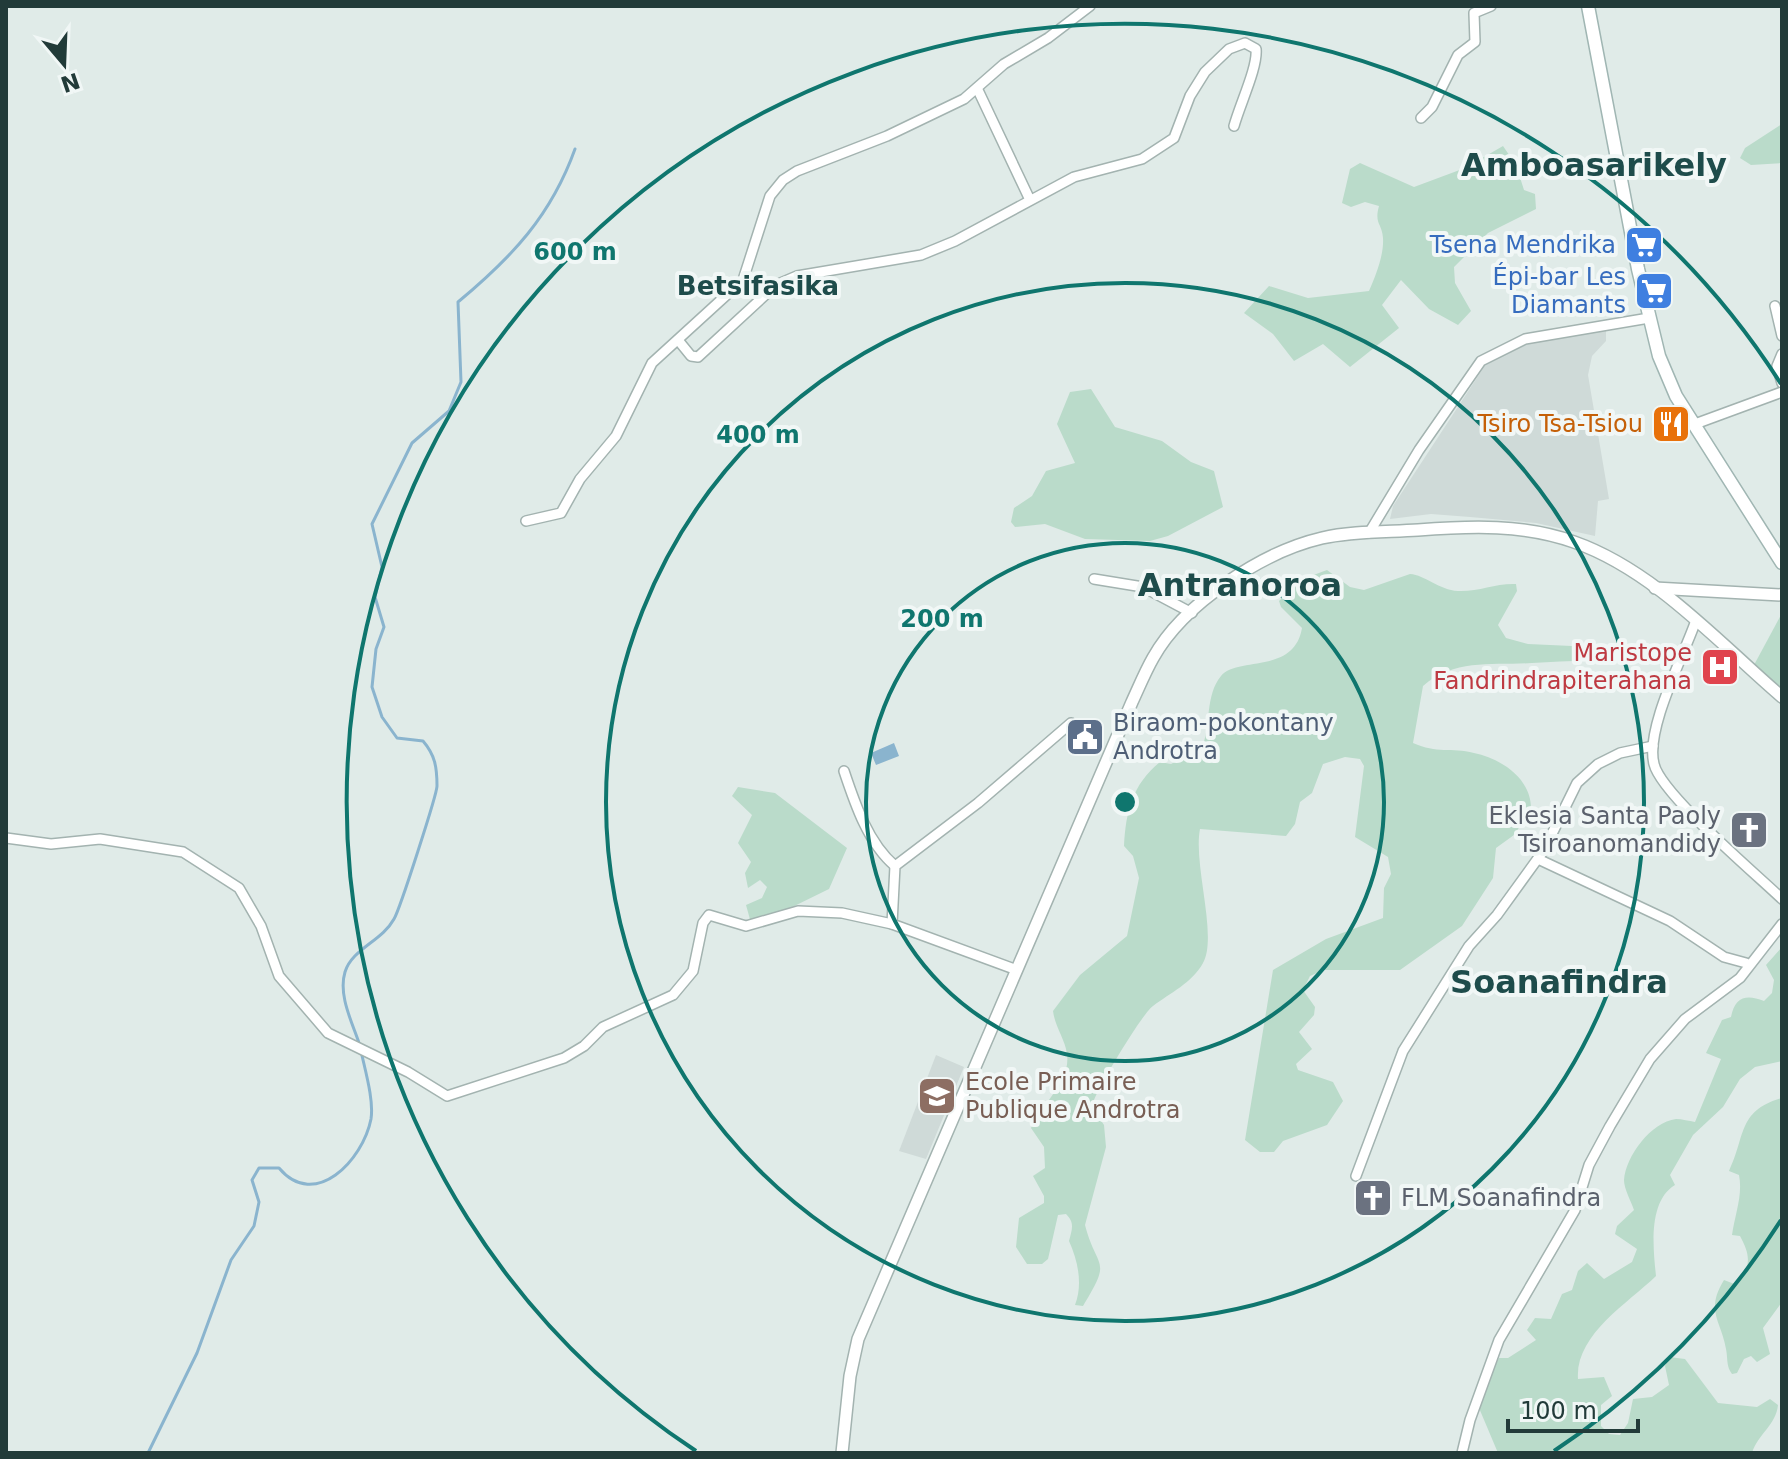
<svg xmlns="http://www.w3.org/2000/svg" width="1788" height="1459" font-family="'DejaVu Sans',sans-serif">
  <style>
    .built { fill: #cfdad8 }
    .green { fill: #badbca }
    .water { fill: #8ab4ce }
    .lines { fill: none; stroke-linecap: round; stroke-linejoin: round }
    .stream { stroke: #8ab4ce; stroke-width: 3 }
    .minor-casing { stroke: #a3b3b0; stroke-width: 12 }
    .tertiary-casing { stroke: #a3b3b0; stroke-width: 14 }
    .secondary-casing { stroke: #a0b6b3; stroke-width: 15 }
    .minor { stroke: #fff; stroke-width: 9 }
    .tertiary { stroke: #fff; stroke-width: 11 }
    .secondary { stroke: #fff; stroke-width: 12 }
    .ring { fill: none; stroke: #0f766e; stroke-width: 4 }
    .labels { text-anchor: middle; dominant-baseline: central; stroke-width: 8; stroke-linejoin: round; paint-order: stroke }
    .shop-label { font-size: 24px; fill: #366cbe; stroke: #f1f7f6; text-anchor: end }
    .food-label { font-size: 24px; fill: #c56008; stroke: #f1f7f6; text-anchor: end }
    .health-label { font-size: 24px; fill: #be3a42; stroke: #f1f7f6; text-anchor: end }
    .service-label { font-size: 24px; fill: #4e5e75; stroke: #f1f7f6; text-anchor: start }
    .worship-label { font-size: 24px; fill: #5b616d; stroke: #f1f7f6; text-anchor: end }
    .education-label { font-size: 24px; fill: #785e54; stroke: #f1f7f6; text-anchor: start }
    .neighbourhood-label { font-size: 26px; font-weight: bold; fill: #1e4c4b; stroke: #f1f7f6 }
    .district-label { font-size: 32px; font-weight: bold; fill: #1e4c4b; stroke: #f1f7f6 }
    .centre { fill: #0f766e; stroke: #f1f7f6; stroke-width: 4 }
    .ring-label { font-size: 24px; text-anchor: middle; font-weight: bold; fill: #0f766e; stroke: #f1f7f6; stroke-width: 8; stroke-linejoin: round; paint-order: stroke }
  </style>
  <rect width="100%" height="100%" fill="#e0ebe8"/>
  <g class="built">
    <polygon points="1606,331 1606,341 1592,356 1588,375 1609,499 1598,501 1595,536 1536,523 1470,517 1431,514 1390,519 1393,506 1486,364 1534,341"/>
    <polygon points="936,1055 964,1067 926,1159 899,1151"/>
  </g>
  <g class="green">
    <polygon points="1782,124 1782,163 1751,165 1740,158 1745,148"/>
    <path d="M1503 146 1516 165 1524 190 1535 194 1536 209 1488 233 1454 267 1455 283 1471 311 1458 325 1429 309 1401 280 1382 305 1399 328 1350 367 1323 344 1294 361 1273 334 1244 313 1269 286 1308 298 1369 291C1376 275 1384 255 1383 238 1382 223 1374 224 1379 206L1365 202 1351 207 1342 203 1350 169 1360 163 1414 187 1465 168Z"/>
    <polygon points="1091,389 1115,427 1162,441 1191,462 1214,471 1223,507 1168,536 1150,541 1085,539 1045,524 1015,527 1011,522 1014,508 1032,496 1046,471 1075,463 1057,424 1070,392"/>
    <path d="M1327 570 1350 587 1364 590 1410 574C1425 575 1439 590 1458 591 1478 592 1496 583 1516 584L1517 591 1498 625 1506 638 1528 644 1594 647 1602 649 1606 655 1601 661C1577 660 1556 662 1532 663 1492 666 1456 658 1423 686L1413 743C1437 754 1451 747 1474 753 1502 759 1532 779 1531 810L1514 835 1496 848 1493 878 1462 926 1400 970H1324L1310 976 1303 990 1315 1007 1314 1015 1299 1032 1312 1049 1296 1064 1298 1070 1333 1082 1343 1101 1327 1125 1283 1141 1274 1152H1260L1245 1140 1273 970 1326 939 1383 918 1384 888 1391 874 1388 857 1355 837 1364 766 1360 759 1345 757 1323 764 1312 793 1300 802 1295 824 1286 836 1200 829C1193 865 1218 936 1203 963 1192 983 1170 993 1153 1006 1141 1015 1101 1083 1094 1100L1092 1107 1104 1125 1106 1147 1085 1225C1097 1271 1113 1257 1083 1306L1075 1305C1083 1284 1078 1261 1069 1241 1072 1229 1075 1223 1066 1214L1058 1215 1048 1259 1042 1264H1027L1016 1247 1019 1218 1044 1203V1196L1033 1176 1045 1168 1044 1147 1031 1128C1042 1103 1071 1082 1067 1054 1065 1039 1055 1027 1053 1011L1080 975 1127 936 1139 878 1133 856 1124 846C1126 811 1132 785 1160 762L1171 764 1202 748C1211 726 1205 695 1221 676 1237 656 1294 675 1302 628L1281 607 1279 601 1300 580Z"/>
    <polygon points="1782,613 1782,689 1754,665"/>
    <polygon points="738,787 775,793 847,848 829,889 776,915 751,923 746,905 762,898 767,887 760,880 748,888 745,873 751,862 738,843 752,815 732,796"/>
    <path d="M1782 947V1061L1755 1067 1740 1079 1723 1107 1693 1135 1670 1175 1675 1185C1648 1201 1653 1248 1656 1276 1627 1304 1575 1335 1578 1379L1604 1377 1612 1396 1601 1405V1426L1609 1434 1620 1435 1628 1423 1633 1399 1652 1397 1669 1385 1665 1366 1669 1357 1685 1359 1718 1403 1757 1407 1770 1399 1778 1405C1776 1425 1758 1434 1752 1453H1498L1479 1408 1496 1364 1499 1358H1508L1536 1340 1527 1330 1535 1318 1551 1319 1562 1294 1572 1290 1578 1271 1587 1263 1604 1279 1632 1262 1637 1249 1615 1234 1617 1226 1634 1210C1631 1201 1624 1189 1624 1180 1626 1156 1651 1122 1676 1119 1682 1119 1689 1121 1695 1122L1721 1059 1706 1053 1722 1020 1731 1017C1735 997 1746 994 1764 1001L1772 993 1774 980 1766 965Z"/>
    <path d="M1782 1098V1302L1763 1328 1770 1354 1757 1362 1751 1356 1744 1359 1737 1373 1732 1374C1726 1366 1728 1359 1726 1349 1721 1320 1705 1311 1724 1280L1737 1285C1751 1266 1751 1256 1740 1236L1732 1235C1735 1214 1743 1195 1739 1175L1729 1171C1746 1136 1737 1111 1782 1098Z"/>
  </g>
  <polygon class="water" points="894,743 899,756 876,765 871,753"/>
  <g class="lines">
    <g class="stream">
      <path d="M359 1043C352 1022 338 995 345 972 352 949 382 941 394 919 400 909 437 794 437 786 437 767 435 755 423 741L397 738 382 717 372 687 376 649 384 627 375 597 382 567 372 524 412 443 449 411 461 382 458 302C512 257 551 216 575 149"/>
      <path d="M148 1453 197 1353 231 1260 254 1226 259 1202 252 1180 259 1168H279C315 1211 363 1160 371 1119 374 1100 365 1070 361 1051"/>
    </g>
    <defs>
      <g id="minor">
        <polyline points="977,88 1030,200"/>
        <polyline points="1421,118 1432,107 1458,55 1475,42 1474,13 1491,6"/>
        <polyline points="1775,306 1782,336"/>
        <path d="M678 340 691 356 698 357 776 285 797 276 921 255 955 241 1074 177 1142 159 1174 138 1190 96 1205 72 1229 49 1245 43 1256 49C1258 67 1240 104 1234 126"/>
        <polyline points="1782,354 1777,366 1782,383"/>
        <polyline points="1695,424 1782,392"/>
        <polyline points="526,521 561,513 580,479 616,436 652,363 743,280 770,196 783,180 797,171 887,136 964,99 1004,64 1048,38 1090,6"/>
        <polyline points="1369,533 1419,450 1481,361 1525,339 1649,318"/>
        <polyline points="1094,579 1143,587 1192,613"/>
        <path d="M1695 623C1683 657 1645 730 1654 764 1661 794 1756 874 1782 899"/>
        <path d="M844 771C855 804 868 843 895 866"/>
        <polyline points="6,838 51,844 100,839 183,852 239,888 261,926 279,976 328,1033 408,1072 447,1096 564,1058 584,1046 603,1027 673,995 693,971 703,923 709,915 746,926 798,911 842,913 892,924"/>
        <polyline points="1538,859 1670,921 1724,957 1746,963"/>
        <polyline points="1017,970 892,924 895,866 978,803 1071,723"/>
        <polyline points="1356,1176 1403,1051 1469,946 1497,915 1544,850 1577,783 1598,764 1620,753 1653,746"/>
        <polyline points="1462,1453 1470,1420 1499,1340 1575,1210 1589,1165 1610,1126 1650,1059 1685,1019 1740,978 1782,924"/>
      </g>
      <g id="tertiary">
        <polyline points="1655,588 1782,595"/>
        <path d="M842 1453 850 1376 858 1339 1132 702C1139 687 1145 672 1153 658 1183 604 1262 552 1322 538 1352 531 1387 532 1418 530 1471 526 1524 524 1574 542 1654 570 1719 643 1782 697"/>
      </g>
      <polyline id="secondary" points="1588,6 1638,269 1659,356 1676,396 1782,563"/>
    </defs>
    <use href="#minor" class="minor-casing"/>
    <use href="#tertiary" class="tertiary-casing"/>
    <use href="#secondary" class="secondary-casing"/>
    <use href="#minor" class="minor"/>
    <use href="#tertiary" class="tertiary"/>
    <use href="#secondary" class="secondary"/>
  </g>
  <g class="ring">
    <circle cx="1125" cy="802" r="259"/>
    <circle cx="1125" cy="802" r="519"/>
    <path d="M1781 1220A778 778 0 0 1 1554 1451M696 1451A778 778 0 1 1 1781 384"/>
  </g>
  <defs>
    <symbol id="supermarket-square" viewBox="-11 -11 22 22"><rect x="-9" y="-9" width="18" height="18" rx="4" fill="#3f7fe0" stroke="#f1f7f6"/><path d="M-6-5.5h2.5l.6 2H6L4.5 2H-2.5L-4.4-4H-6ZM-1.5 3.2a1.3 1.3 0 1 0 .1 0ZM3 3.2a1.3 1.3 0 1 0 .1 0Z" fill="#fff"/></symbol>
    <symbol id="restaurant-square" viewBox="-11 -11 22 22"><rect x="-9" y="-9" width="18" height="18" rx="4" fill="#e8710a" stroke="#f1f7f6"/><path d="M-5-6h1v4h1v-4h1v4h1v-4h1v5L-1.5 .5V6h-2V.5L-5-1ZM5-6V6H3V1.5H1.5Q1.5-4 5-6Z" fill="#fff"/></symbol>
    <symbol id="hospital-square" viewBox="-11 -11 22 22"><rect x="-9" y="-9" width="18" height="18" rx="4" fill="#e0444e" stroke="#f1f7f6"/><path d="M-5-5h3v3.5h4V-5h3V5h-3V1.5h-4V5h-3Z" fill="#fff"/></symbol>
    <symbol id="civic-square" viewBox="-11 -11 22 22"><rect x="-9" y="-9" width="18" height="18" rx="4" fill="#5c6f8a" stroke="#f1f7f6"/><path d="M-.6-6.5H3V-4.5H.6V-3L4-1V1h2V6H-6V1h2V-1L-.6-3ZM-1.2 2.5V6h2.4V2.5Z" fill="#fff"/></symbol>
    <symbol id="church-square" viewBox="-11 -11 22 22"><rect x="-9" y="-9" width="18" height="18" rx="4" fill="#6b7280" stroke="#f1f7f6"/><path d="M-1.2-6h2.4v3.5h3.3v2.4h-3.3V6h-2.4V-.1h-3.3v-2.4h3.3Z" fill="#fff"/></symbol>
    <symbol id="school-square" viewBox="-11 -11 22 22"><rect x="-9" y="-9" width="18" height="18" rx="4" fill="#8d6e63" stroke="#f1f7f6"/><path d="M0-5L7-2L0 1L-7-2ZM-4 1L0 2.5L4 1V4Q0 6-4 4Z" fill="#fff"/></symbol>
  </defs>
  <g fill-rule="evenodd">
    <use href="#supermarket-square" x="1622" y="223" width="44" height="44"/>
    <use href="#supermarket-square" x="1632" y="269" width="44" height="44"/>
    <use href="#restaurant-square" x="1649" y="402" width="44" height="44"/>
    <use href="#hospital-square" x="1698" y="645" width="44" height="44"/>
    <use href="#civic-square" x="1063" y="715" width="44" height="44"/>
    <use href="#church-square" x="1727" y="808" width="44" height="44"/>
    <use href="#school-square" x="915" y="1074" width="44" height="44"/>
    <use href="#church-square" x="1351" y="1176" width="44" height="44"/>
  </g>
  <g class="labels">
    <g class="shop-label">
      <text x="1616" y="245">Tsena Mendrika</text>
      <text x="1626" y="277">Épi-bar Les<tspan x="1626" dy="28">Diamants</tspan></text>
    </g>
    <g class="food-label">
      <text x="1643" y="424">Tsiro Tsa-Tsiou</text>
    </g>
    <g class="health-label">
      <text x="1692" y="653">Maristope<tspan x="1692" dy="28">Fandrindrapiterahana</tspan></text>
    </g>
    <g class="service-label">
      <text x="1113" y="723">Biraom-pokontany<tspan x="1113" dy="28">Androtra</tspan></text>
    </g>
    <g class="worship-label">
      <text x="1721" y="816">Eklesia Santa Paoly<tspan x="1721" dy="28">Tsiroanomandidy</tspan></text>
      <text x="1401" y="1198" text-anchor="start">FLM Soanafindra</text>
    </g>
    <g class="education-label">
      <text x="965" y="1082">Ecole Primaire<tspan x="965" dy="28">Publique Androtra</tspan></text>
    </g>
    <g class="neighbourhood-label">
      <text x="758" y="286">Betsifasika</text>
    </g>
    <g class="district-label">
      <text x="1594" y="165">Amboasarikely</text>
      <text x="1240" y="585">Antranoroa</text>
      <text x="1559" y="982">Soanafindra</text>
    </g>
  </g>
  <circle cx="1125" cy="802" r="12" class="centre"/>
  <g class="ring-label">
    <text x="575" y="260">600 m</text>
    <text x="758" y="443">400 m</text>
    <text x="942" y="627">200 m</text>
  </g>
  <rect width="1788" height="1459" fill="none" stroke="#223b39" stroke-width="16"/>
  <g transform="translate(64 64) rotate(161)" stroke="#f1f7f6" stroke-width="6" paint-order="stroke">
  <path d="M0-6L14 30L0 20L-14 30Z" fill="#223b39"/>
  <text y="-12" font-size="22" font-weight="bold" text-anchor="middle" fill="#223b39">N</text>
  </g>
  <path d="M1508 1419v12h130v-12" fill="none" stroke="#223b39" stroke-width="4"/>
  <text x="1520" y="1419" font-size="24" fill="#223b39" stroke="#f1f7f6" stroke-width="6" paint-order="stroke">100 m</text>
</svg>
